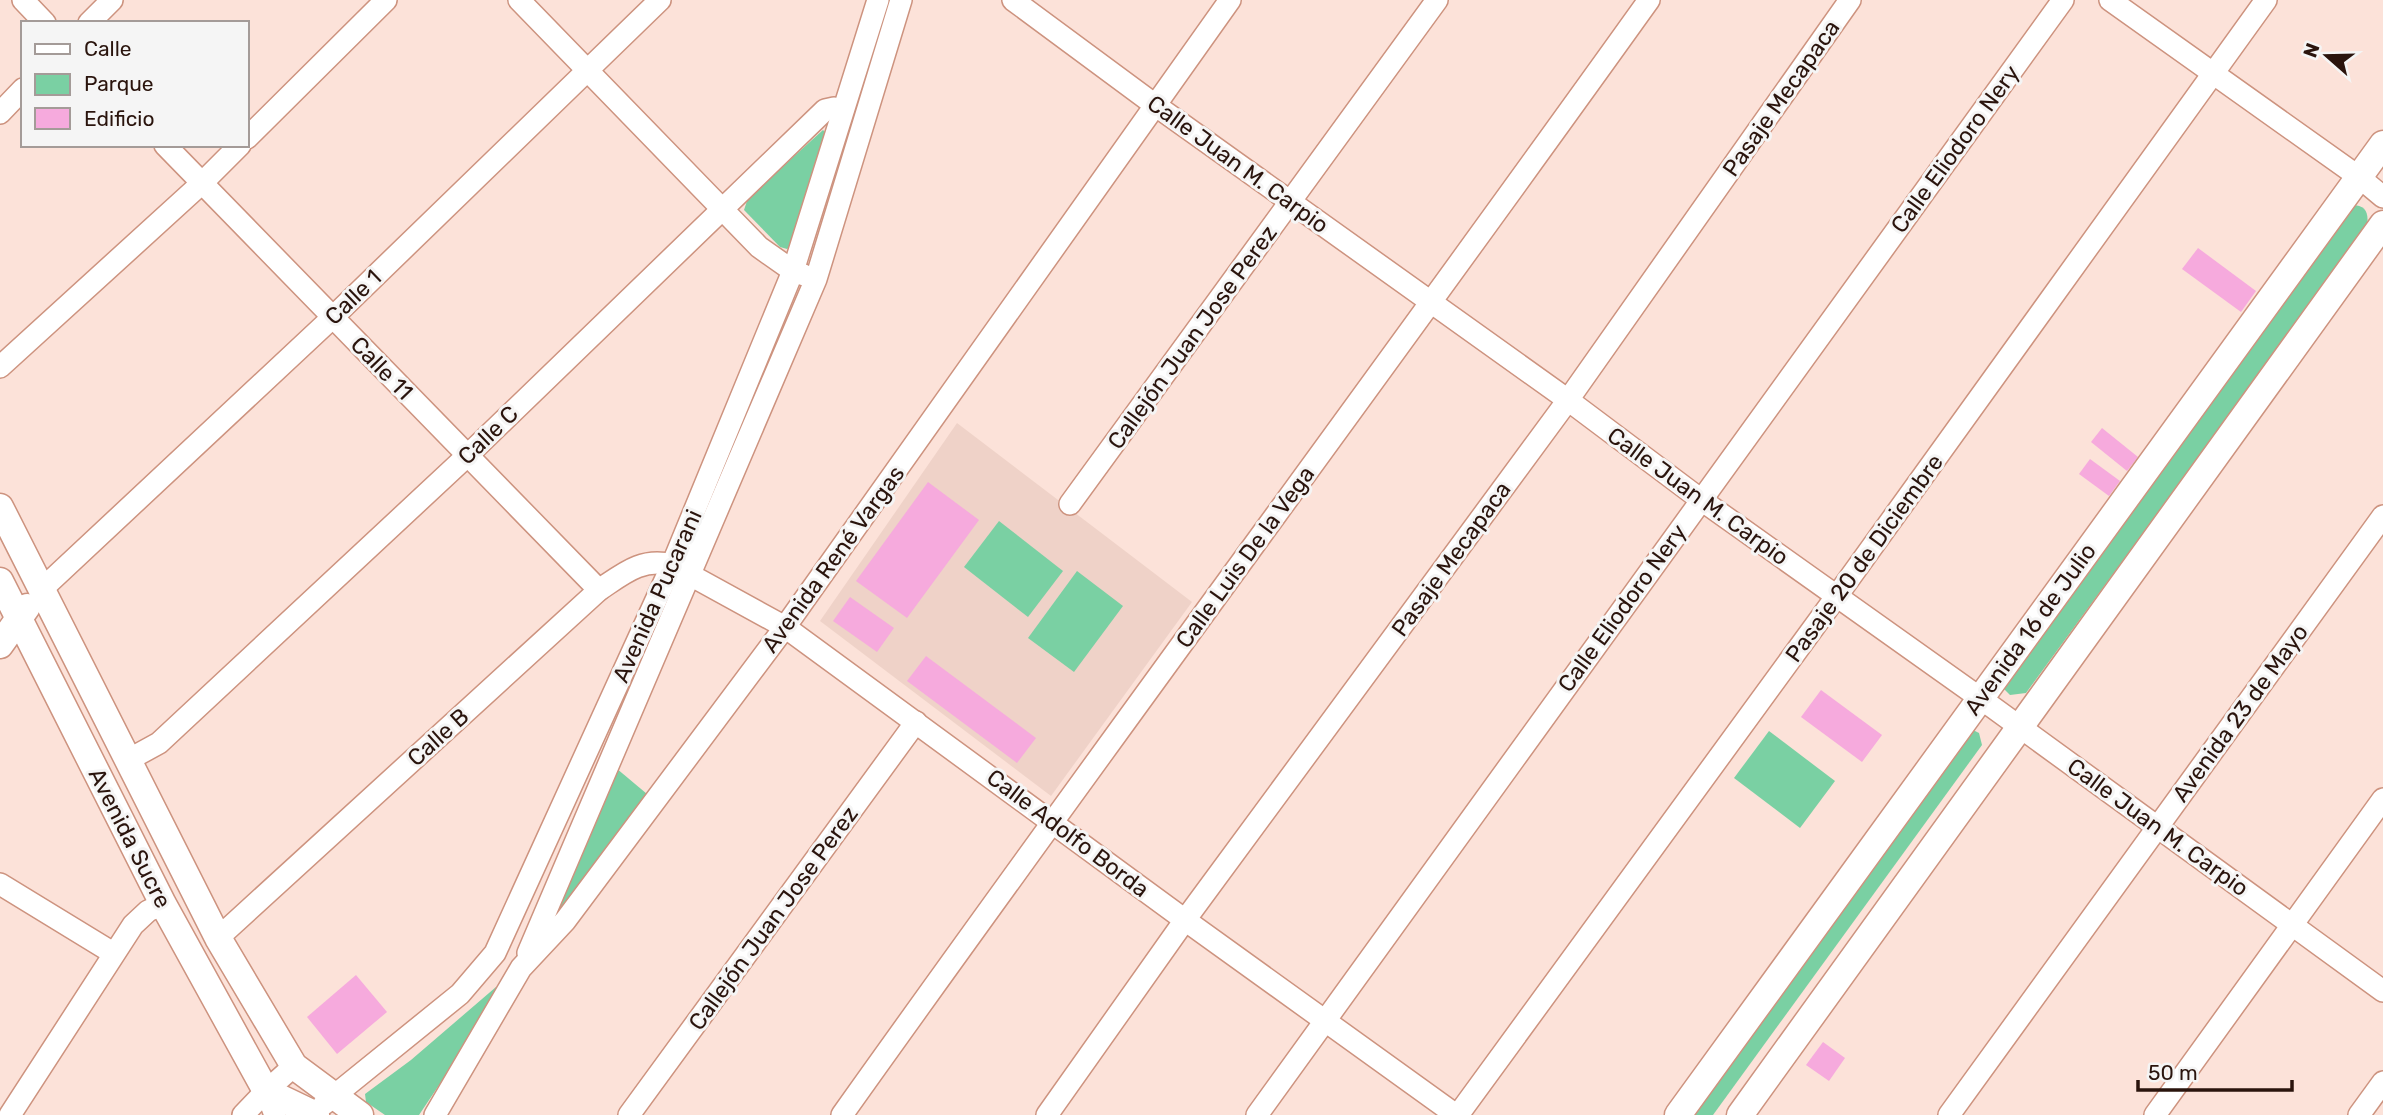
<svg xmlns="http://www.w3.org/2000/svg" width="2383" height="1115" font-family="Rubik,sans-serif">
  <style>
    .built { fill: #efd2c8 }
    .green { fill: #7ad0a3 }
    .building { fill: #f6aadd }
    .lines { fill: none; stroke-linecap: round; stroke-linejoin: round }
    .minor-casing { stroke: #cd937f; stroke-width: 24 }
    .major-casing { stroke: #cd937f; stroke-width: 29 }
    .minor { stroke: #fff; stroke-width: 21 }
    .major { stroke: #fff; stroke-width: 26 }
    .labels { text-anchor: middle; dominant-baseline: central; stroke-width: 6; stroke-linejoin: round; paint-order: stroke }
    .street-label { font-size: 23px; fill: #2a140d; stroke: #f5f5f5 }
  </style>
  <rect width="100%" height="100%" fill="#fce2d9"/>
  <polygon class="built" points="957,423 1192,602 1051,796 820,621"/>
  <g class="green">
    <polygon points="823,130 826,133 790,247 787,249 780,247 744,210 748,198"/>
    <path d="M2349 205C2366 204 2369 212 2367 227L2026 693 2010 695 2003 688Z"/>
    <polygon points="999,521 1063,571 1028,617 964,567"/>
    <polygon points="1077,571 1123,606 1074,672 1028,638"/>
    <polygon points="1971,729 1979,733 1982,745 1713,1115 1681,1115"/>
    <polygon points="1769,731 1835,781 1800,828 1734,778"/>
    <polygon points="616,768 647,794 555,926 551,918"/>
    <polygon points="496,987 502,991 419,1115 385,1115 366,1102 365,1094 411,1060"/>
  </g>
  <g class="building">
    <polygon points="2198,248 2256,291 2241,312 2182,269"/>
    <polygon points="2102,428 2138,457 2127,471 2091,442"/>
    <polygon points="2090,459 2120,481 2109,496 2079,474"/>
    <polygon points="928,482 979,520 907,618 856,581"/>
    <polygon points="850,597 894,628 877,652 833,621"/>
    <polygon points="926,656 1036,738 1017,763 907,681"/>
    <polygon points="1821,690 1882,735 1862,762 1801,717"/>
    <polygon points="356,975 387,1012 337,1054 307,1017"/>
    <polygon points="1823,1042 1845,1058 1829,1081 1806,1065"/>
  </g>
  <g class="lines">
    <defs>
      <g id="minor">
        <polyline points="23,0 45,23"/>
        <polyline points="519,0 759,247 793,271 804,275"/>
        <polyline points="1013,0 1155,105 1568,400 1700,499 1980,698 2383,991"/>
        <polyline points="2110,0 2359,177 2383,197"/>
        <polyline points="89,23 112,0"/>
        <polyline points="0,113 23,89"/>
        <polyline points="247,138 386,0"/>
        <polyline points="165,145 599,590"/>
        <polyline points="0,367 202,183 240,145"/>
        <polyline points="1070,504 1437,0"/>
        <polyline points="41,590 333,317 660,0"/>
        <polyline points="128,760 159,743 468,455 825,110 834,108 843,110"/>
        <polyline points="0,884 113,953"/>
        <path d="M218 938 599 590C623 574 642 557 672 565L785 627 1185 920 1456 1115"/>
        <polyline points="528,953 816,279 901,0"/>
        <polyline points="266,1091 275,1115"/>
        <polyline points="324,1104 460,994 495,953 672,565 793,271 878,0"/>
        <polyline points="10,1115 133,925 148,911 163,904"/>
        <polyline points="243,1115 266,1091 294,1066"/>
        <polyline points="435,1115 521,968 565,921 785,627 1230,0"/>
        <polyline points="629,1115 916,722"/>
        <path d="M842 1115C1108 741 1382 373 1649 0"/>
        <polyline points="1047,1115 1185,920 1568,400 1850,0"/>
        <polyline points="1257,1115 2063,0"/>
        <polyline points="1458,1115 1836,597 2266,0"/>
        <polyline points="1949,1115 2383,516"/>
        <polyline points="2155,1115 2383,799"/>
        <polyline points="2359,1115 2383,1082"/>
      </g>
      <g id="major">
        <polyline points="0,507 218,938 294,1066 360,1115"/>
        <polyline points="0,581 163,904 266,1091 316,1115"/>
        <polyline points="0,645 27,607"/>
        <polyline points="1678,1115 2383,144"/>
        <polyline points="1740,1115 2383,224"/>
      </g>
    </defs>
    <use href="#minor" class="minor-casing"/>
    <use href="#major" class="major-casing"/>
    <use href="#minor" class="minor"/>
    <use href="#major" class="major"/>
  </g>
  <g class="labels">
    <g class="street-label">
      <text transform="translate(1781 98) rotate(-55)">Pasaje Mecapaca</text>
      <text transform="translate(1955 149) rotate(-54)">Calle Eliodoro Nery</text>
      <text transform="translate(1238 164) rotate(36)">Calle Juan M. Carpio</text>
      <text transform="translate(353 297) rotate(-44)">Calle 1</text>
      <text transform="translate(1192 337) rotate(-54)">Callejón Juan Jose Perez</text>
      <text transform="translate(382 368) rotate(46)">Calle 11</text>
      <text transform="translate(488 435) rotate(-44)">Calle C</text>
      <text transform="translate(1698 496) rotate(36)">Calle Juan M. Carpio</text>
      <text transform="translate(1245 557) rotate(-54)">Calle Luis De la Vega</text>
      <text transform="translate(1864 558) rotate(-54)">Pasaje 20 de Diciembre</text>
      <text transform="translate(833 559) rotate(-54)">Avenida René Vargas</text>
      <text transform="translate(1451 559) rotate(-54)">Pasaje Mecapaca</text>
      <text transform="translate(657 596) rotate(-66)">Avenida Pucarani</text>
      <text transform="translate(1622 608) rotate(-54)">Calle Eliodoro Nery</text>
      <text transform="translate(2030 629) rotate(-54)">Avenida 16 de Julio</text>
      <text transform="translate(2240 713) rotate(-54)">Avenida 23 de Mayo</text>
      <text transform="translate(438 737) rotate(-42)">Calle B</text>
      <text transform="translate(2158 827) rotate(36)">Calle Juan M. Carpio</text>
      <text transform="translate(1068 833) rotate(37)">Calle Adolfo Borda</text>
      <text transform="translate(130 838) rotate(63)">Avenida Sucre</text>
      <text transform="translate(773 918) rotate(-54)">Callejón Juan Jose Perez</text>
    </g>
  </g>
  <rect x="21" y="21" width="228" height="126" fill="#f5f5f5" stroke="#a49b98" stroke-width="2"/>
  <rect x="35" y="44" width="35" height="10" fill="#ffffff" stroke="#a49b98" stroke-width="2"/>
  <text x="84" y="56" font-size="21" fill="#2a140d">Calle</text>
  <rect x="35" y="74" width="35" height="21" fill="#7ad0a3" stroke="#a49b98" stroke-width="2"/>
  <text x="84" y="91" font-size="21" fill="#2a140d">Parque</text>
  <rect x="35" y="108" width="35" height="21" fill="#f6aadd" stroke="#a49b98" stroke-width="2"/>
  <text x="84" y="126" font-size="21" fill="#2a140d">Edificio</text>
  <g transform="translate(2327 56) rotate(290)" stroke="#f5f5f5" stroke-width="5" paint-order="stroke">
  <path d="M0-5L12 26L0 18L-12 26Z" fill="#2a140d"/>
  <text y="-10" font-size="19" font-weight="bold" text-anchor="middle" fill="#2a140d">N</text>
  </g>
  <path d="M2138 1080v10h154v-10" fill="none" stroke="#2a140d" stroke-width="3.5"/>
  <text x="2148" y="1080" font-size="21" fill="#2a140d" stroke="#f5f5f5" stroke-width="5" paint-order="stroke">50 m</text>
</svg>
